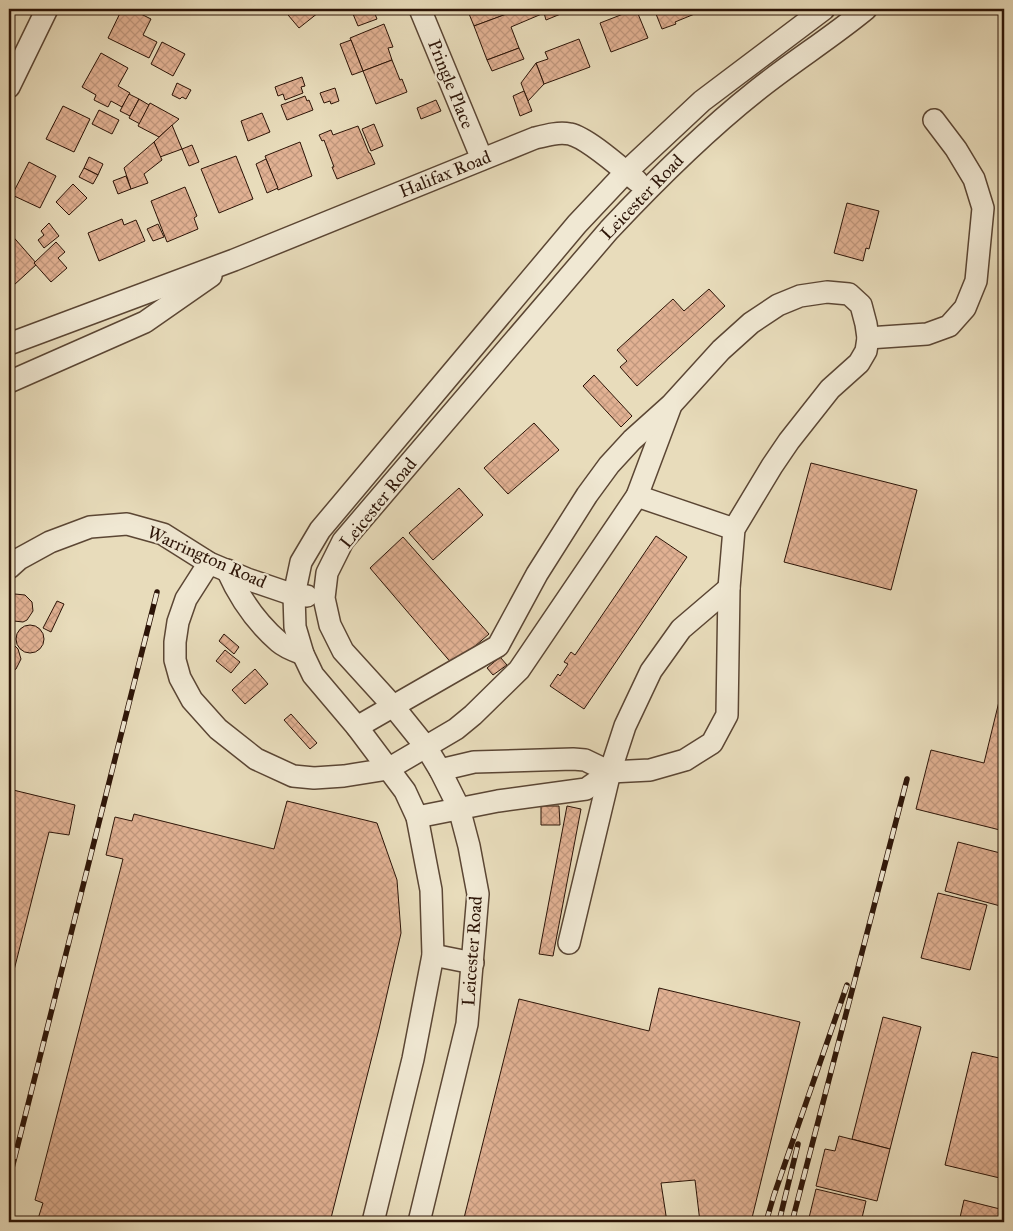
<svg xmlns="http://www.w3.org/2000/svg" width="1013" height="1231" font-family="'IM FELL Great Primer',serif">
  <style>
    .building { fill: url(#building-cross-hatch); stroke: #2c1407 }
    .lines { fill: none; stroke-linecap: round; stroke-linejoin: round }
    .minor-casing { stroke: #5b4634; stroke-width: 24 }
    .minor { stroke: #f0e8d3; stroke-width: 21 }
    .rail-casing { stroke: #2c1407; stroke-width: 5.5 }
    .rail { stroke: #f0e8d3; stroke-width: 4; stroke-dasharray: 11; stroke-linecap: butt }
    .labels { text-anchor: middle; dominant-baseline: central; stroke-width: 4.5; stroke-linejoin: round; paint-order: stroke }
    .street-label { font-size: 18px; fill: #2c1407; stroke: #f0e8d3 }
  </style>
  <defs>
    <pattern id="building-cross-hatch" width="8" height="8" patternUnits="userSpaceOnUse" patternTransform="scale(1.25)"><rect width="8" height="8" fill="#e1b193"/><path d="M0 0l8 8M0 8l8-8" fill="none" stroke="#c1977d"/></pattern>
  </defs>
  <rect width="100%" height="100%" fill="#e8dcbb"/>
  <filter id="stains"><feTurbulence type="fractalNoise" baseFrequency=".004" numOctaves="4"/><feColorMatrix values="0 0 0 0 .2 0 0 0 0 .09 0 0 0 0 .02 0 0 0 .5 -.17"/></filter>
  <radialGradient id="worn" r=".72"><stop offset=".6" stop-color="#630" stop-opacity="0"/><stop offset="1" stop-color="#630" stop-opacity=".3"/></radialGradient>
  <g class="building">
    <polygon points="122,9 131,9 151,19 143,35 157,42 149,58 108,38"/>
    <polygon points="283,9 323,9 299,28"/>
    <polygon points="368,9 373,9 377,19 358,26 353,14"/>
    <polygon points="467,9 502,9 504,15 474,26"/>
    <polygon points="520,9 567,9 568,11 546,20 544,13 511,27 519,48 487,60 474,26"/>
    <polygon points="636,9 648,38 611,52 600,23"/>
    <polygon points="654,9 695,9 697,13 675,22 676,24 662,29"/>
    <polygon points="384,24 393,47 388,48 392,60 363,71 350,38"/>
    <polygon points="579,39 590,67 544,84 536,63 548,59 545,52"/>
    <polygon points="351,40 363,71 352,75 340,44"/>
    <polygon points="162,42 185,54 173,76 151,64"/>
    <polygon points="519,48 524,59 492,71 487,60"/>
    <polygon points="101,53 128,68 118,86 130,93 122,107 111,101 108,107 94,100 96,95 82,87"/>
    <polygon points="392,60 400,80 402,79 407,92 376,104 363,71"/>
    <polygon points="536,63 544,84 528,101 521,83"/>
    <polygon points="302,77 305,86 301,87 303,93 285,100 283,94 278,96 275,87"/>
    <polygon points="177,83 191,90 186,99 182,97 180,99 172,95"/>
    <polygon points="335,88 339,101 331,104 330,101 324,103 320,93"/>
    <polygon points="524,91 532,111 520,116 513,96"/>
    <polygon points="129,94 139,99 130,116 120,111"/>
    <polygon points="305,96 307,101 309,100 313,110 287,120 281,105"/>
    <polygon points="139,99 149,105 140,124 129,118"/>
    <polygon points="436,100 441,111 421,119 417,108"/>
    <polygon points="150,103 179,119 159,137 138,126"/>
    <polygon points="63,106 90,119 74,152 46,139"/>
    <polygon points="99,110 119,120 112,134 92,124"/>
    <polygon points="262,113 270,132 248,141 241,121"/>
    <polygon points="374,124 383,146 371,151 362,129"/>
    <polygon points="172,125 182,149 160,157 154,142"/>
    <polygon points="358,126 369,153 370,153 375,164 337,179 332,167 334,167 324,140 322,141 319,135 331,130 333,135"/>
    <polygon points="154,142 162,160 144,174 148,183 131,189 124,168"/>
    <polygon points="300,142 312,176 278,190 265,156"/>
    <polygon points="192,145 199,162 189,166 182,149"/>
    <polygon points="236,156 253,199 219,213 201,169"/>
    <polygon points="89,157 103,164 98,175 84,168"/>
    <polygon points="266,159 278,188 267,193 256,164"/>
    <polygon points="29,162 56,176 40,208 12,195"/>
    <polygon points="84,168 98,175 93,184 79,177"/>
    <polygon points="126,176 131,189 118,194 113,181"/>
    <polygon points="73,184 87,198 69,215 56,202"/>
    <polygon points="185,187 197,216 194,218 198,229 167,242 151,201"/>
    <polygon points="847,203 879,211 869,249 866,248 863,261 834,253"/>
    <polygon points="122,219 124,225 136,220 145,241 99,261 88,233"/>
    <polygon points="49,223 59,236 44,248 38,240 44,235 41,231"/>
    <polygon points="158,224 164,237 153,241 147,229"/>
    <polygon points="9,232 37,264 14,285 9,279"/>
    <polygon points="56,242 65,252 58,258 67,268 51,282 34,263"/>
    <polygon points="709,289 725,306 637,386 620,367 627,361 617,350 673,299 684,311"/>
    <polygon points="594,375 632,416 621,427 583,386"/>
    <polygon points="534,423 559,450 508,494 484,468"/>
    <polygon points="811,463 917,490 891,590 784,562"/>
    <polygon points="459,488 483,515 433,560 409,533"/>
    <polygon points="656,536 687,557 584,709 550,686 558,674 560,676 568,664 564,662 571,652 575,655"/>
    <polygon points="403,537 489,634 453,665 370,568"/>
    <polygon points="15,594 25,595 32,602 33,611 27,620 23,622 14,621 9,617 9,599"/>
    <polygon points="57,601 64,604 51,632 43,628"/>
    <circle cx="30" cy="639" r="14"/>
    <polygon points="224,634 239,647 234,654 219,641"/>
    <polygon points="9,643 14,645 18,649 21,659 16,669 9,673"/>
    <polygon points="225,650 240,662 231,673 216,661"/>
    <polygon points="500,657 507,665 493,675 487,668"/>
    <polygon points="255,669 268,684 245,704 232,690"/>
    <polygon points="1004,681 1004,831 916,809 931,750 984,763"/>
    <polygon points="291,714 317,743 310,749 284,720"/>
    <polygon points="9,789 75,805 69,835 49,832 9,990"/>
    <polygon points="287,801 377,823 397,880 401,933 379,1029 330,1222 37,1222 43,1203 35,1200 123,859 106,855 115,817 132,821 134,814 274,849"/>
    <polygon points="541,806 559,806 560,825 541,825"/>
    <polygon points="567,806 581,809 553,956 539,954"/>
    <polygon points="958,842 1004,854 1004,907 945,891"/>
    <polygon points="938,893 987,905 970,970 921,958"/>
    <polygon points="659,988 800,1022 751,1222 700,1222 695,1180 661,1183 667,1222 463,1222 519,999 649,1031"/>
    <polygon points="883,1017 921,1027 890,1149 852,1139"/>
    <polygon points="972,1052 1004,1059 1004,1179 945,1165"/>
    <polygon points="839,1136 890,1149 877,1201 816,1186 825,1149 835,1151"/>
    <polygon points="816,1189 866,1201 861,1222 808,1222"/>
    <polygon points="964,1200 1004,1210 1004,1222 959,1222"/>
  </g>
  <g class="lines">
    <defs>
      <g id="minor">
        <polyline points="420,9 482,159"/>
        <polyline points="9,87 47,9"/>
        <polyline points="868,338 927,334 949,326 965,308 976,281 983,208 974,179 956,149 934,120"/>
        <path d="M9 344 234 260 535 138C547 135 558 132 570 134 588 138 622 169 637 181"/>
        <polyline points="9,382 145,322 211,276"/>
        <polyline points="637,496 734,529"/>
        <polyline points="209,563 186,599 178,622 175,642 175,660 180,678 192,700 218,729 256,759 293,776 314,778 344,776 388,769 456,729 473,715 519,670 637,496 670,408"/>
        <polyline points="9,568 19,559 50,542 90,527 127,524 163,534 209,563 247,579 294,595 307,596"/>
        <path d="M227 570C239 597 257 623 279 642 286 648 295 651 303 654"/>
        <polyline points="357,727 498,646 537,574 587,495 609,465 632,440 671,405 721,350 751,323 778,305 800,296 827,292 849,294 861,305 866,324 868,338 866,351 859,363 830,389 789,441 772,466 734,529 729,588 727,715 712,743 685,760 650,770 610,772 585,760 573,759 474,762 440,770"/>
        <polyline points="417,817 498,801 586,789 610,772"/>
        <polyline points="569,943 610,772 625,726 651,671 681,629 729,588"/>
        <polyline points="433,955 473,963"/>
        <polyline points="373,1222 413,1059 433,955 431,890 417,817 405,791 357,727 313,675 303,654 295,627 294,595 301,562 320,530 577,224 626,172 702,101 824,9"/>
        <path d="M419 1222 467 1024 478 894 469 846 459 808 440 770 426 747 393 706 343 651 330 625 324 598 327 573 343 541 609 230C655 181 703 133 756 91 792 62 831 38 866 9"/>
      </g>
    </defs>
    <use href="#minor" class="minor-casing"/>
    <use href="#minor" class="minor"/>
    <defs>
      <g id="rail">
        <polyline points="9,1180 157,592"/>
        <polyline points="766,1222 774,1195 847,985"/>
        <polyline points="779,1222 798,1144"/>
        <polyline points="792,1222 907,779"/>
      </g>
    </defs>
    <use href="#rail" class="rail-casing"/>
    <use href="#rail" class="rail"/>
  </g>
  <g class="labels">
    <g class="street-label">
      <text transform="translate(451 84) rotate(68)">Pringle Place</text>
      <text transform="translate(445 174) rotate(-22)">Halifax Road</text>
      <text transform="translate(642 197) rotate(-46)">Leicester Road</text>
      <text transform="translate(378 503) rotate(-51)">Leicester Road</text>
      <text transform="translate(207 557) rotate(24)">Warrington Road</text>
      <text transform="translate(472 951) rotate(-86)">Leicester Road</text>
    </g>
  </g>
  <rect width="1013" height="1231" fill="none" stroke="#e8dcbb" stroke-width="30"/>
  <rect x="10" y="10" width="993" height="1211" fill="none" stroke="#2c1407" stroke-width="2.5"/>
  <rect x="15" y="15" width="983" height="1201" fill="none" stroke="#2c1407"/>
  <rect width="100%" height="100%" filter="url(#stains)"/>
  <rect width="100%" height="100%" fill="url(#worn)"/>
</svg>
